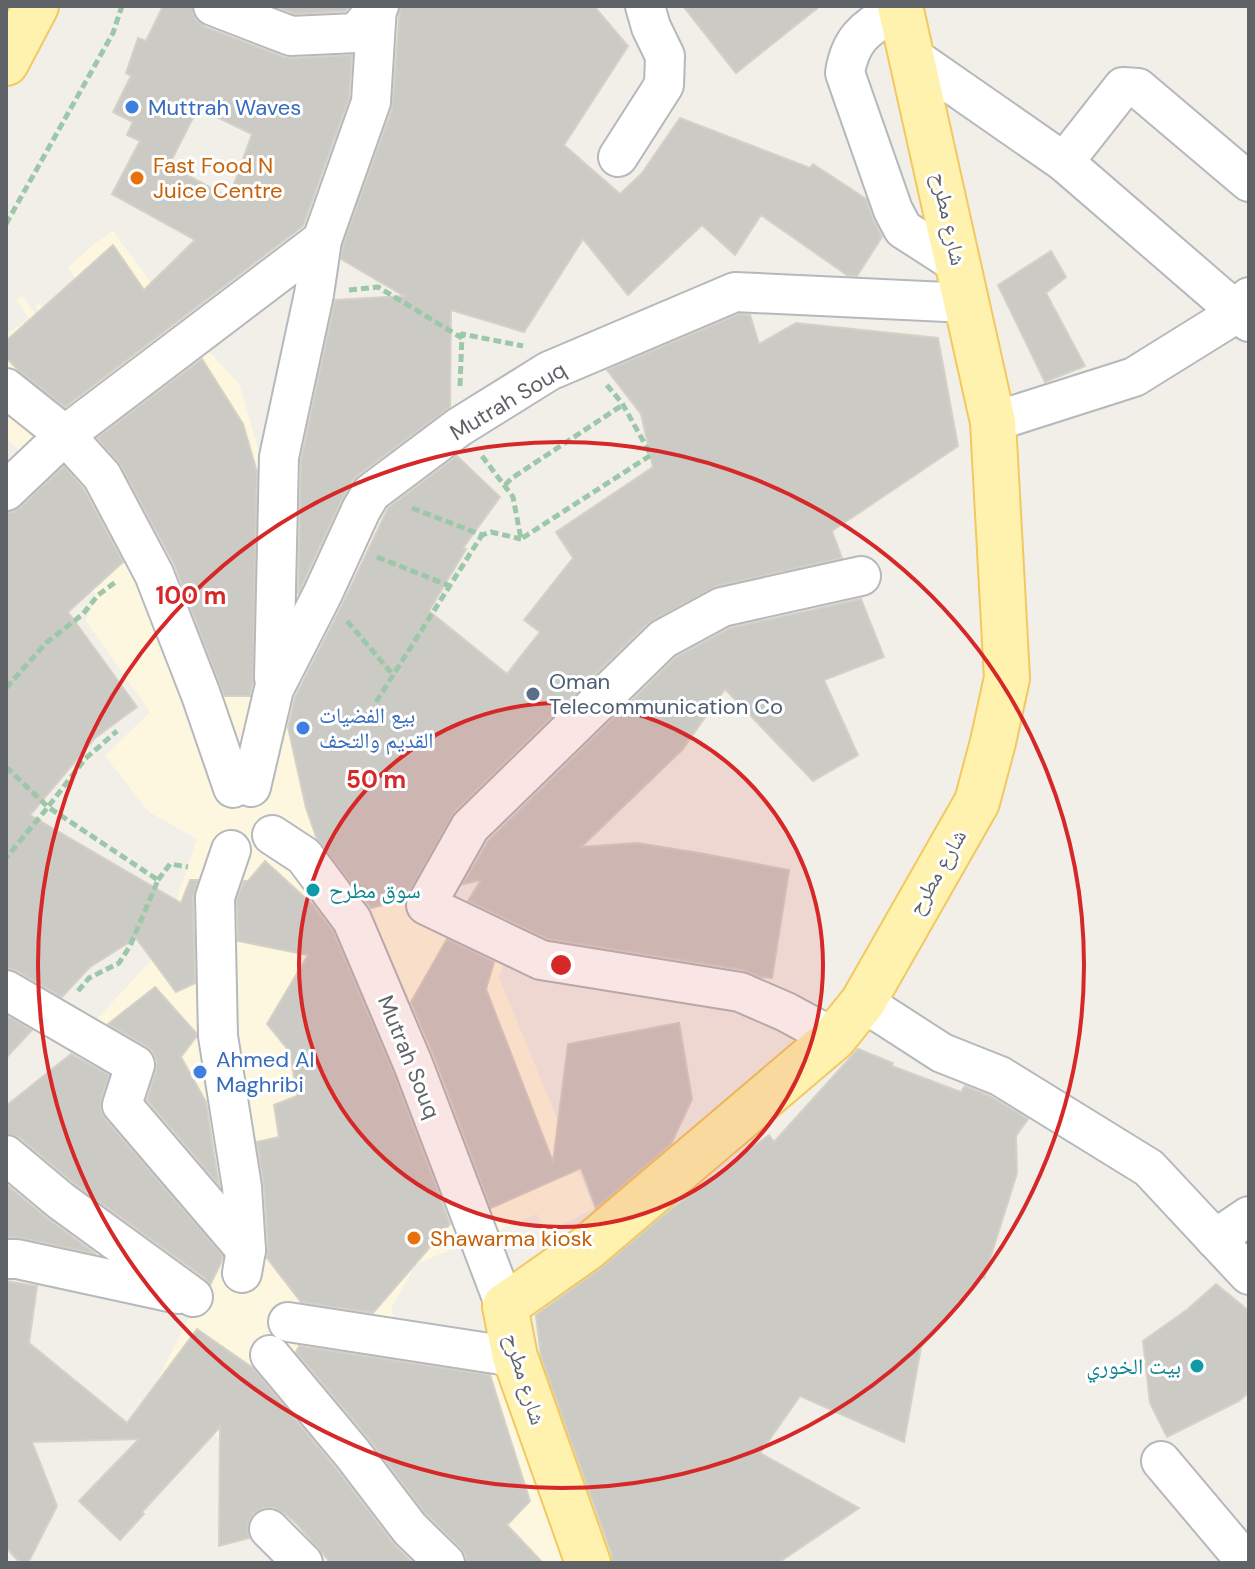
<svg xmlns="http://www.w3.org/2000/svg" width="1255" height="1569" font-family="'DM Sans','Noto Naskh Arabic',sans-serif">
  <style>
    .commercial { fill: #fef7e0 }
    .building { fill: #cccac5; stroke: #d6d1c6; stroke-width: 2; fill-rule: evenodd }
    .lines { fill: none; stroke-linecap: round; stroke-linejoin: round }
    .minor-casing { stroke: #b5b8bc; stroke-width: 42 }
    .major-casing { stroke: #f2c960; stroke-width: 48 }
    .path { stroke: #9cc7a9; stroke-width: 5; stroke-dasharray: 8 4; stroke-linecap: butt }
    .minor { stroke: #fff; stroke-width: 38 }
    .major { stroke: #fff2af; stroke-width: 44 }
    .ring { fill: none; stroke: #d62828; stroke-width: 4 }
    .shop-dot { fill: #3f7fe0; stroke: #fff; stroke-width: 3 }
    .food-dot { fill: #e8710a; stroke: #fff; stroke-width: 3 }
    .service-dot { fill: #5c6f8a; stroke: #fff; stroke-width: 3 }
    .culture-dot { fill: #0f9aa8; stroke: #fff; stroke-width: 3 }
    .labels { text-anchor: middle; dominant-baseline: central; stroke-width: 6; stroke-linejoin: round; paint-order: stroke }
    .shop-label { font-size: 22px; fill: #366cbe; stroke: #fff; text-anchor: start }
    .food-label { font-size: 22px; fill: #c56008; stroke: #fff; text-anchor: start }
    .street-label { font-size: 22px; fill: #5f6368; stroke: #fff }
    .service-label { font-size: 22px; fill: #4e5e75; stroke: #fff; text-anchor: start }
    .culture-label { font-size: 22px; fill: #0d838f; stroke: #fff; text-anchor: start }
    .centre { fill: #d62828; stroke: #fff; stroke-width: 4 }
    .ring-label { font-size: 24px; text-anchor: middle; font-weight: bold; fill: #d62828; stroke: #fff; stroke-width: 6; stroke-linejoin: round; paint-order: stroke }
  </style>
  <rect width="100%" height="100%" fill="#f1efe8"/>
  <polygon class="commercial" points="113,231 177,317 239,384 269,484 301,674 353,701 431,779 488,829 430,913 508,951 499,977 594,1209 546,1232 537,1214 416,1264 391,1308 397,1331 497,1347 567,1563 331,1563 218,1437 153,1389 201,1294 135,1247 152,1217 176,1229 195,1199 114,1103 121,1053 84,1033 158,953 197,839 149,812 105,756 150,712 86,621 97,595 62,568 62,487 6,439 6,334 29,319 16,300 22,296 37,316 40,313 36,306 39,304 44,308 82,288 68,268 94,244"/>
  <g class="building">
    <path d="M163 6H192L195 19 205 27 284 57 292 58 352 55 349 98 303 226 65 407 18 370 6 357V341L113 245 144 290 195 240 112 194 140 141 127 135 133 122 113 112 131 76 126 73 138 38 146 41ZM198 108 252 134 229 198 169 165Z"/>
    <polygon points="274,6 350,6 345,11 295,14"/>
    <polygon points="400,6 594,6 628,46 564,145 620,194 642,173 680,118 810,168 813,164 866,199 872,217 882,237 857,276 847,275 761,215 735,255 702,225 628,295 583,239 524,332 451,310 450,407 358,475 352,481 341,501 298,594 301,460 335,300 404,296 341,259 343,245 392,109"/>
    <polygon points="683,6 820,6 736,73"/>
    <polygon points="1051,251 1066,277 1046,293 1085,366 1045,382 998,285"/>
    <polygon points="739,314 750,315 759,344 796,323 938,338 958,446 832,531 842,558 717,586 648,623 455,811 405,899 371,908 317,839 306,808 288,727 295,697 343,603 388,508 457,456 500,497 463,548 466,549 429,611 507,674 540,632 524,620 573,558 556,532 653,467 641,414 607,370"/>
    <polygon points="202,359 243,424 257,472 253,682 250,696 224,696 174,564 121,466 97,438"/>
    <polygon points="64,466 84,489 123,562 68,612 137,707 95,738 30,815 181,903 190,880 198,880 193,897 195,983 176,992 136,938 90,967 62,997 17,971 6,968 6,512 12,512 21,507"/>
    <polygon points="861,599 884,657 824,680 858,755 813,781 725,689 682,750 581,847 637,843 699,853 789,870 772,978 761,977 744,970 548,939 468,901 481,880 463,884 488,841 676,657 730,628"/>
    <polygon points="265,861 313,905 333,931 393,1072 450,1224 373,1313 301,1302 267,1258 268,1249 264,1186 257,1142 279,1137 274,1105 297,1096 290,1052 267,1024 308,955 238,941 237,900 244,881 248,881"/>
    <polygon points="447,939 494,962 486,989 553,1162 568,1044 679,1023 692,1099 671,1144 596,1208 581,1168 491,1208 434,1056 411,1002"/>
    <polygon points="155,987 196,1033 196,1037 181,1057 206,1102 219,1185 147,1100 156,1071 157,1061 153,1052 146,1046 108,1024"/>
    <polygon points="6,1015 32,1030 6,1058"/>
    <polygon points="858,1049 893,1063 892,1066 961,1092 965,1086 990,1096 1028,1119 1016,1136 1017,1173 984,1278 980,1276 921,1347 904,1442 800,1396 760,1453 859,1508 778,1563 612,1563 612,1555 541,1357 536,1315 601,1268 669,1211 769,1135 774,1142"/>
    <polygon points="71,1054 109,1075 101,1099 101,1110 105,1119 223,1256 221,1263 210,1285 206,1279 75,1184 20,1138 6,1134 6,1106"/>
    <polygon points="6,1184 48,1219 96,1254 22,1238 6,1237"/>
    <polygon points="6,1281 37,1286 29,1343 127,1423 197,1329 253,1368 335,1467 393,1543 413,1563 331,1563 297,1524 284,1513 274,1508 263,1508 253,1514 248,1524 249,1538 219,1546 220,1427 142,1512 144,1514 120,1540 79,1501 139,1439 32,1442 57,1506 28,1563 20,1563 6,1547"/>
    <polygon points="1216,1284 1249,1311 1249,1392 1239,1401 1167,1437 1150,1403 1143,1341 1188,1309"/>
    <polygon points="299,1346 490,1375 530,1501 507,1525 543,1563 466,1563 466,1556 460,1547 426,1514 369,1439 296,1352"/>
  </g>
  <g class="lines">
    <defs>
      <g id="minor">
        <polyline points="213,6 291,36 356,33 379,6"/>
        <path d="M900 7C870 27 851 34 845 73L893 210 903 229 959 265"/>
        <polyline points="913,57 1064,162 1249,322"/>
        <polyline points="618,157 664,85 665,56 651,27 645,6"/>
        <polyline points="1064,162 1123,87 1138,88 1249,182"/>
        <polyline points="6,388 65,435 102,476 154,574 201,695 233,788"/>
        <polyline points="993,422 1134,377 1237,313 1249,297"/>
        <polyline points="6,491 65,435 322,240"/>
        <polyline points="274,678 279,457 314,294 322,240 371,102 377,6"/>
        <polyline points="251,787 274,689 323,593 361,510 371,493 459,427 549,371 735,292 967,303"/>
        <polyline points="272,835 304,856 352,920 413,1064 505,1306"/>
        <polyline points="231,850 215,897 218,1036 242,1187 246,1250 242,1273"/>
        <polyline points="6,990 135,1065 122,1105 246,1250"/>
        <polyline points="863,1002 942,1053 1000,1076 1149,1168 1249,1275"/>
        <polyline points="834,1038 786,1012 740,992 541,960 426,905 470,827 663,639 722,607 861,576"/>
        <polyline points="6,1155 61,1201 193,1297"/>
        <polyline points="1215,1239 1249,1216"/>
        <polyline points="6,1259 17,1259 178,1294"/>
        <polyline points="288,1322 515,1357"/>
        <polyline points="270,1355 352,1453 410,1529 445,1563"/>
        <polyline points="1161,1461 1242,1557 1249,1560"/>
        <polyline points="269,1529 303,1563"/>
      </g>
      <g id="major">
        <polyline points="6,63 36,6"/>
        <polyline points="588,1563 515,1357 505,1306 587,1248 834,1038 863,1002 977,802 993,742 1007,678 993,422 900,6"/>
      </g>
    </defs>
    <use href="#minor" class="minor-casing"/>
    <use href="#major" class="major-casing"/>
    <g class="path">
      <polyline points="6,224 113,33 122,6"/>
      <polyline points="349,290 378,287 462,338"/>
      <polyline points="460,386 462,334 523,346"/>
      <polyline points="482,456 513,497 521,539 651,455 622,403 605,383"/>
      <polyline points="505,485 512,478 621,406 621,404"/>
      <polyline points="412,508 482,535 491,532 521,539"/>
      <polyline points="377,557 450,586"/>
      <polyline points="347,621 394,676"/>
      <polyline points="6,688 46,643 83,614 98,595 117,581"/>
      <polyline points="376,702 482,535"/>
      <polyline points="6,767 48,807 6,858"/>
      <polyline points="158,880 170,864 188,867"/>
      <polyline points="78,991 89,978 119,963 130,946 158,880 48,807 85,759 117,731"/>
    </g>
    <use href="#minor" class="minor"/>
    <use href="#major" class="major"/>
  </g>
  <circle cx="561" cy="965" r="262" fill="#d62828" fill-opacity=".12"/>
  <g class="ring">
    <circle cx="561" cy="965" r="262"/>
    <circle cx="561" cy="965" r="523"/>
  </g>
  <g class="shop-dot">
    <circle cx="132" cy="107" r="8"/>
    <circle cx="303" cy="728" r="8"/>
    <circle cx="200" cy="1072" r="8"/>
  </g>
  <g class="food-dot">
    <circle cx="137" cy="178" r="8"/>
    <circle cx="414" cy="1238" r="8"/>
  </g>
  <circle class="service-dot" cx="533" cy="694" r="8"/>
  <g class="culture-dot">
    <circle cx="313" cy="890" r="8"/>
    <circle cx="1197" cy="1366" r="8"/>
  </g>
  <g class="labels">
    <g class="shop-label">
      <text x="148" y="107">Muttrah Waves</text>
      <text x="319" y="715">بيع الفضيات<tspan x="319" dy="25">القديم والتحف</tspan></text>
      <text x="216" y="1059">Ahmed Al<tspan x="216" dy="25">Maghribi</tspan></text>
    </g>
    <g class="food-label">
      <text x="153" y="165">Fast Food N<tspan x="153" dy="25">Juice Centre</tspan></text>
      <text x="430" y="1238">Shawarma kiosk</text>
    </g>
    <g class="street-label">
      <text transform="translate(949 219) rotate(78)">شارع مطرح</text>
      <text transform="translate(508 401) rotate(-31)">Mutrah Souq</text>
      <text transform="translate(937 872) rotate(-60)">شارع مطرح</text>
      <text transform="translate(409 1057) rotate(68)">Mutrah Souq</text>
      <text transform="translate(525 1379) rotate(73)">شارع مطرح</text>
    </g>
    <g class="service-label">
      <text x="549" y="681">Oman<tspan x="549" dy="25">Telecommunication Co</tspan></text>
    </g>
    <g class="culture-label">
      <text x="329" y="890">سوق مطرح</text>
      <text x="1181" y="1366" text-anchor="end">بيت الخوري</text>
    </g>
  </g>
  <circle cx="561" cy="965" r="12" class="centre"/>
  <g class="ring-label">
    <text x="191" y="604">100 m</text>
    <text x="376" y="788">50 m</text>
  </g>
  <rect width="1255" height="1569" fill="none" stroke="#5f6368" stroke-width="16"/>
</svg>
